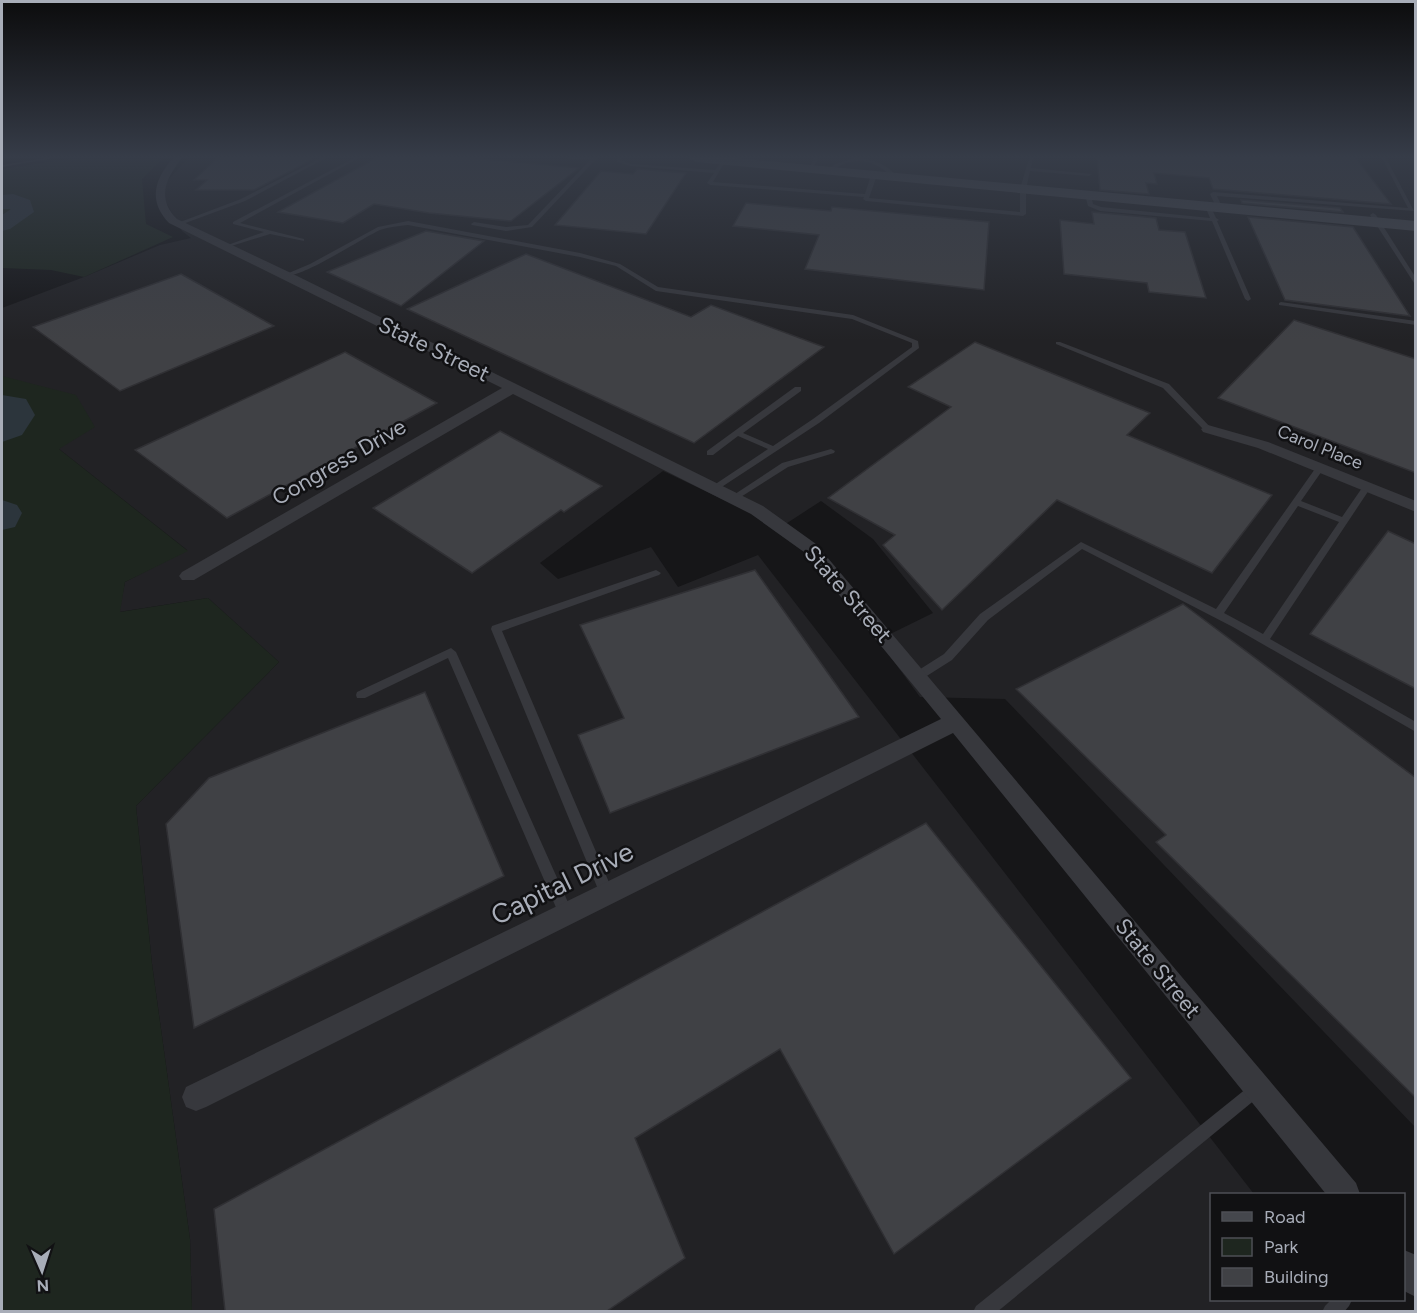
<svg xmlns="http://www.w3.org/2000/svg" width="1417" height="1313" font-family="Figtree,sans-serif">
  <style>
    .built { fill: #222225 }
    .green { fill: #1e261f }
    .lines { fill: none; stroke-linecap: round; stroke-linejoin: round }
    .river { fill: #2c353c; fill-rule: evenodd }
    .building { fill: #404145; stroke: #303034; stroke-width: 1.5 }
    .lane { fill: #37383d; fill-rule: evenodd }
    .street { fill: #37383d; fill-rule: evenodd }
    .secondary { fill: #45474d; fill-rule: evenodd }
    .labels { text-anchor: middle; dominant-baseline: central; stroke-width: 5; stroke-linejoin: round; paint-order: stroke }
    .far-street-label { font-size: 18px; fill: #a8adb8; stroke: #111113 }
    .street-label { font-size: 22px; fill: #a8adb8; stroke: #111113 }
    .near-street-label { font-size: 27px; fill: #a8adb8; stroke: #111113 }
  </style>
  <rect width="100%" height="100%" fill="#161618"/>
  <polygon class="built" points="188,158 1415,158 1415,1127 1005,699 920,697 878,640 933,613 873,539 821,501 781,527 663,471 540,563 558,579 651,547 678,587 758,555 1254,1194 1212,1194 1212,1300 1336,1300 1345,1311 192,1311 190,1239 152,964 136,806 279,662 208,598 119,612 125,582 187,550 59,449 2,376 2,308 84,277 160,245 191,238 182,231 159,190"/>
  <g class="green">
    <polygon points="75,158 163,158 142,179 146,224 173,237 84,277 51,270 2,268 2,169"/>
    <polygon points="2,376 76,395 95,427 59,449 188,551 125,582 120,612 208,598 279,662 136,806 152,964 190,1239 192,1311 2,1311"/>
  </g>
  <g class="lines">
    <g class="river">
      <polygon points="13,194 30,200 34,212 10,229 2,231 2,215 11,209 2,209 2,195"/>
      <polygon points="2,395 26,399 35,415 22,435 2,442"/>
      <polygon points="2,500 17,505 22,513 15,527 2,530"/>
    </g>
  </g>
  <g class="building">
    <polygon points="217,158 312,158 308,162 254,190 196,190 207,180 194,180"/>
    <polygon points="376,158 472,158 579,168 511,221 429,213 374,204 343,223 278,212"/>
    <polygon points="1097,158 1356,158 1391,204 1213,189 1209,178 1154,173 1157,184 1146,183 1149,194 1100,190"/>
    <polygon points="637,169 686,173 646,234 555,225 601,171 633,174"/>
    <polygon points="1241,200 1340,208 1343,212 1242,203"/>
    <polygon points="746,203 831,211 832,207 989,222 984,290 805,269 819,235 733,226"/>
    <polygon points="1092,212 1156,218 1159,230 1185,232 1206,298 1149,292 1147,283 1064,274 1060,220 1094,224"/>
    <polygon points="1248,217 1353,227 1410,316 1285,300"/>
    <polygon points="426,231 484,241 401,306 327,272"/>
    <polygon points="526,254 691,317 711,305 824,347 694,443 407,309"/>
    <polygon points="181,274 274,326 120,391 33,327"/>
    <polygon points="1294,320 1416,359 1416,473 1218,398"/>
    <polygon points="975,342 1150,413 1127,435 1272,495 1212,573 1057,500 942,610 883,545 895,535 828,498 951,407 908,387"/>
    <polygon points="345,352 437,403 227,518 135,450"/>
    <polygon points="500,431 602,486 564,512 561,510 472,573 373,508"/>
    <polygon points="1388,531 1416,544 1416,689 1310,634"/>
    <polygon points="755,570 859,717 610,813 578,735 624,718 580,625"/>
    <polygon points="1183,604 1416,778 1416,1098 1156,842 1166,835 1016,689"/>
    <polygon points="425,692 504,876 194,1028 166,824 209,778"/>
    <polygon points="926,823 1131,1078 894,1254 780,1049 635,1138 685,1258 607,1311 225,1311 214,1209"/>
  </g>
  <g class="lines">
    <g class="lane">
      <polygon points="46,158 54,158 2,167 2,165"/>
      <polygon points="321,158 326,158 245,201 180,225 175,224 241,199"/>
      <polygon points="354,158 359,158 240,223 304,239 304,241 270,234 225,248 225,246 264,232 233,224 233,222"/>
      <polygon points="567,158 597,158 532,227 506,231 472,225 471,224 474,222 506,227 528,225 591,159 569,159"/>
      <polygon points="617,158 621,158 621,160 631,164 715,170 724,159 726,160 713,182 865,194 871,175 874,173 877,175 869,198 1020,212 1020,189 1029,158 1033,158 1031,168 1092,174 1089,176 1030,171 1026,189 1026,214 1023,216 866,201 863,199 864,197 710,185 707,183 714,173 630,166 617,162"/>
      <polygon points="814,158 818,158 813,169 809,169"/>
      <path d="M854 158C871 159 885 162 896 176L891 177C877 159 850 155 833 171L828 170 835 164Z"/>
      <polygon points="1382,158 1386,158 1414,211 1217,196 1222,207 1219,209 1216,207 1210,194 1213,192 1408,208"/>
      <polygon points="1088,193 1091,195 1093,204 1101,207 1210,218 1205,206 1210,205 1216,218 1219,220 1217,221 1251,299 1248,301 1245,299 1212,221 1100,211 1088,206 1085,195"/>
      <polygon points="1373,213 1376,215 1416,278 1416,286 1370,215"/>
      <path d="M408 221 580 253 620 264 658 287 853 315 918 341 919 348 819 423 714 492 710 489 711 487 768 449 738 436 713 455H707V451L795 387H801V391L743 433 773 446 813 419 912 347V343L852 319 656 291 616 266 580 257 408 225C399 226 389 227 380 230 362 238 298 281 284 275L310 264 378 227Z"/>
      <polygon points="1281,302 1416,321 1416,325 1279,305 1279,303"/>
      <polygon points="1056,342 1060,342 1169,384 1212,429 1208,431 1205,431 1163,388 1056,344"/>
      <polygon points="831,449 835,451 834,453 788,467 736,500 730,500 729,498 782,463"/>
      <path d="M1320 465 1324 468 1301 501 1342 517 1364 485 1367 484 1371 487 1270 639 1416 722V732L1233 627 1082 549 988 620 952 660 922 679H914L913 676 914 673 944 654 980 614 1081 542 1216 609 1317 466ZM1298 506 1339 522 1263 634 1224 613Z"/>
      <polygon points="656,570 661,573 659,575 502,631 614,894 612,898 607,900 602,898 600,894 491,629 492,626"/>
      <polygon points="451,648 456,652 571,909 573,914 571,919 566,921 561,919 448,658 365,698 357,698 356,695 357,692"/>
      <polygon points="1257,1081 1262,1084 1265,1089 1262,1094 997,1312 973,1312 976,1306 1252,1084"/>
      <polygon points="1331,1300 1352,1300 1349,1306 1344,1312 1322,1312 1325,1306"/>
    </g>
    <g class="street">
      <path d="M173 158H182C166 178 156 198 177 219L291 273 763 506 816 544 1356 1183 1360 1194H1326L953 733 206 1107 196 1111 186 1107 182 1097 186 1087 941 719 804 552 751 514 513 394 194 580H182L179 576 182 572 502 388 169 223C148 201 154 180 173 158Z"/>
      <polygon points="1208,425 1268,442 1416,501 1416,512 1258,448 1203,432 1201,429"/>
      <polygon points="1404,1250 1416,1255 1416,1297 1404,1291"/>
    </g>
    <polygon class="secondary" points="689,158 734,158 1416,221 1416,231 696,162"/>
  </g>
  <linearGradient id="sky" x2="0" y2="1"><stop stop-color="#0c0c0d"/><stop offset="0.46" stop-color="#363c48"/><stop offset="1" stop-color="#363c48" stop-opacity="0"/></linearGradient>
  <rect width="1417" height="341" fill="url(#sky)"/>
  <g class="labels">
    <g class="far-street-label">
      <text transform="translate(1320 447) rotate(22)">Carol Place</text>
    </g>
    <g class="street-label">
      <text transform="translate(434 349) rotate(26)">State Street</text>
      <text transform="translate(339 462) rotate(-30)">Congress Drive</text>
      <text transform="translate(848 594) rotate(49)">State Street</text>
      <text transform="translate(1158 968) rotate(51)">State Street</text>
    </g>
    <g class="near-street-label">
      <text transform="translate(562 883) rotate(-26)">Capital Drive</text>
    </g>
  </g>
  <rect width="1417" height="1313" fill="none" stroke="#a8adb8" stroke-width="6"/>
  <rect x="1210" y="1193" width="195" height="108" fill="#111113" stroke="#4d4f55" stroke-width="1.5"/>
  <rect x="1222" y="1212" width="30" height="9" fill="#45474d" stroke="#4d4f55" stroke-width="1.5"/>
  <text x="1264" y="1223" font-size="18" fill="#a8adb8">Road</text>
  <rect x="1222" y="1238" width="30" height="18" fill="#1e261f" stroke="#4d4f55" stroke-width="1.5"/>
  <text x="1264" y="1253" font-size="18" fill="#a8adb8">Park</text>
  <rect x="1222" y="1268" width="30" height="18" fill="#404145" stroke="#4d4f55" stroke-width="1.5"/>
  <text x="1264" y="1283" font-size="18" fill="#a8adb8">Building</text>
  <g transform="translate(42 1271) rotate(177)" stroke="#111113" stroke-width="4.5" paint-order="stroke">
  <path d="M0-4.5L10 22L0 15L-10 22Z" fill="#a8adb8"/>
  <text y="-9" font-size="16" font-weight="bold" text-anchor="middle" fill="#a8adb8">N</text>
  </g>
</svg>
